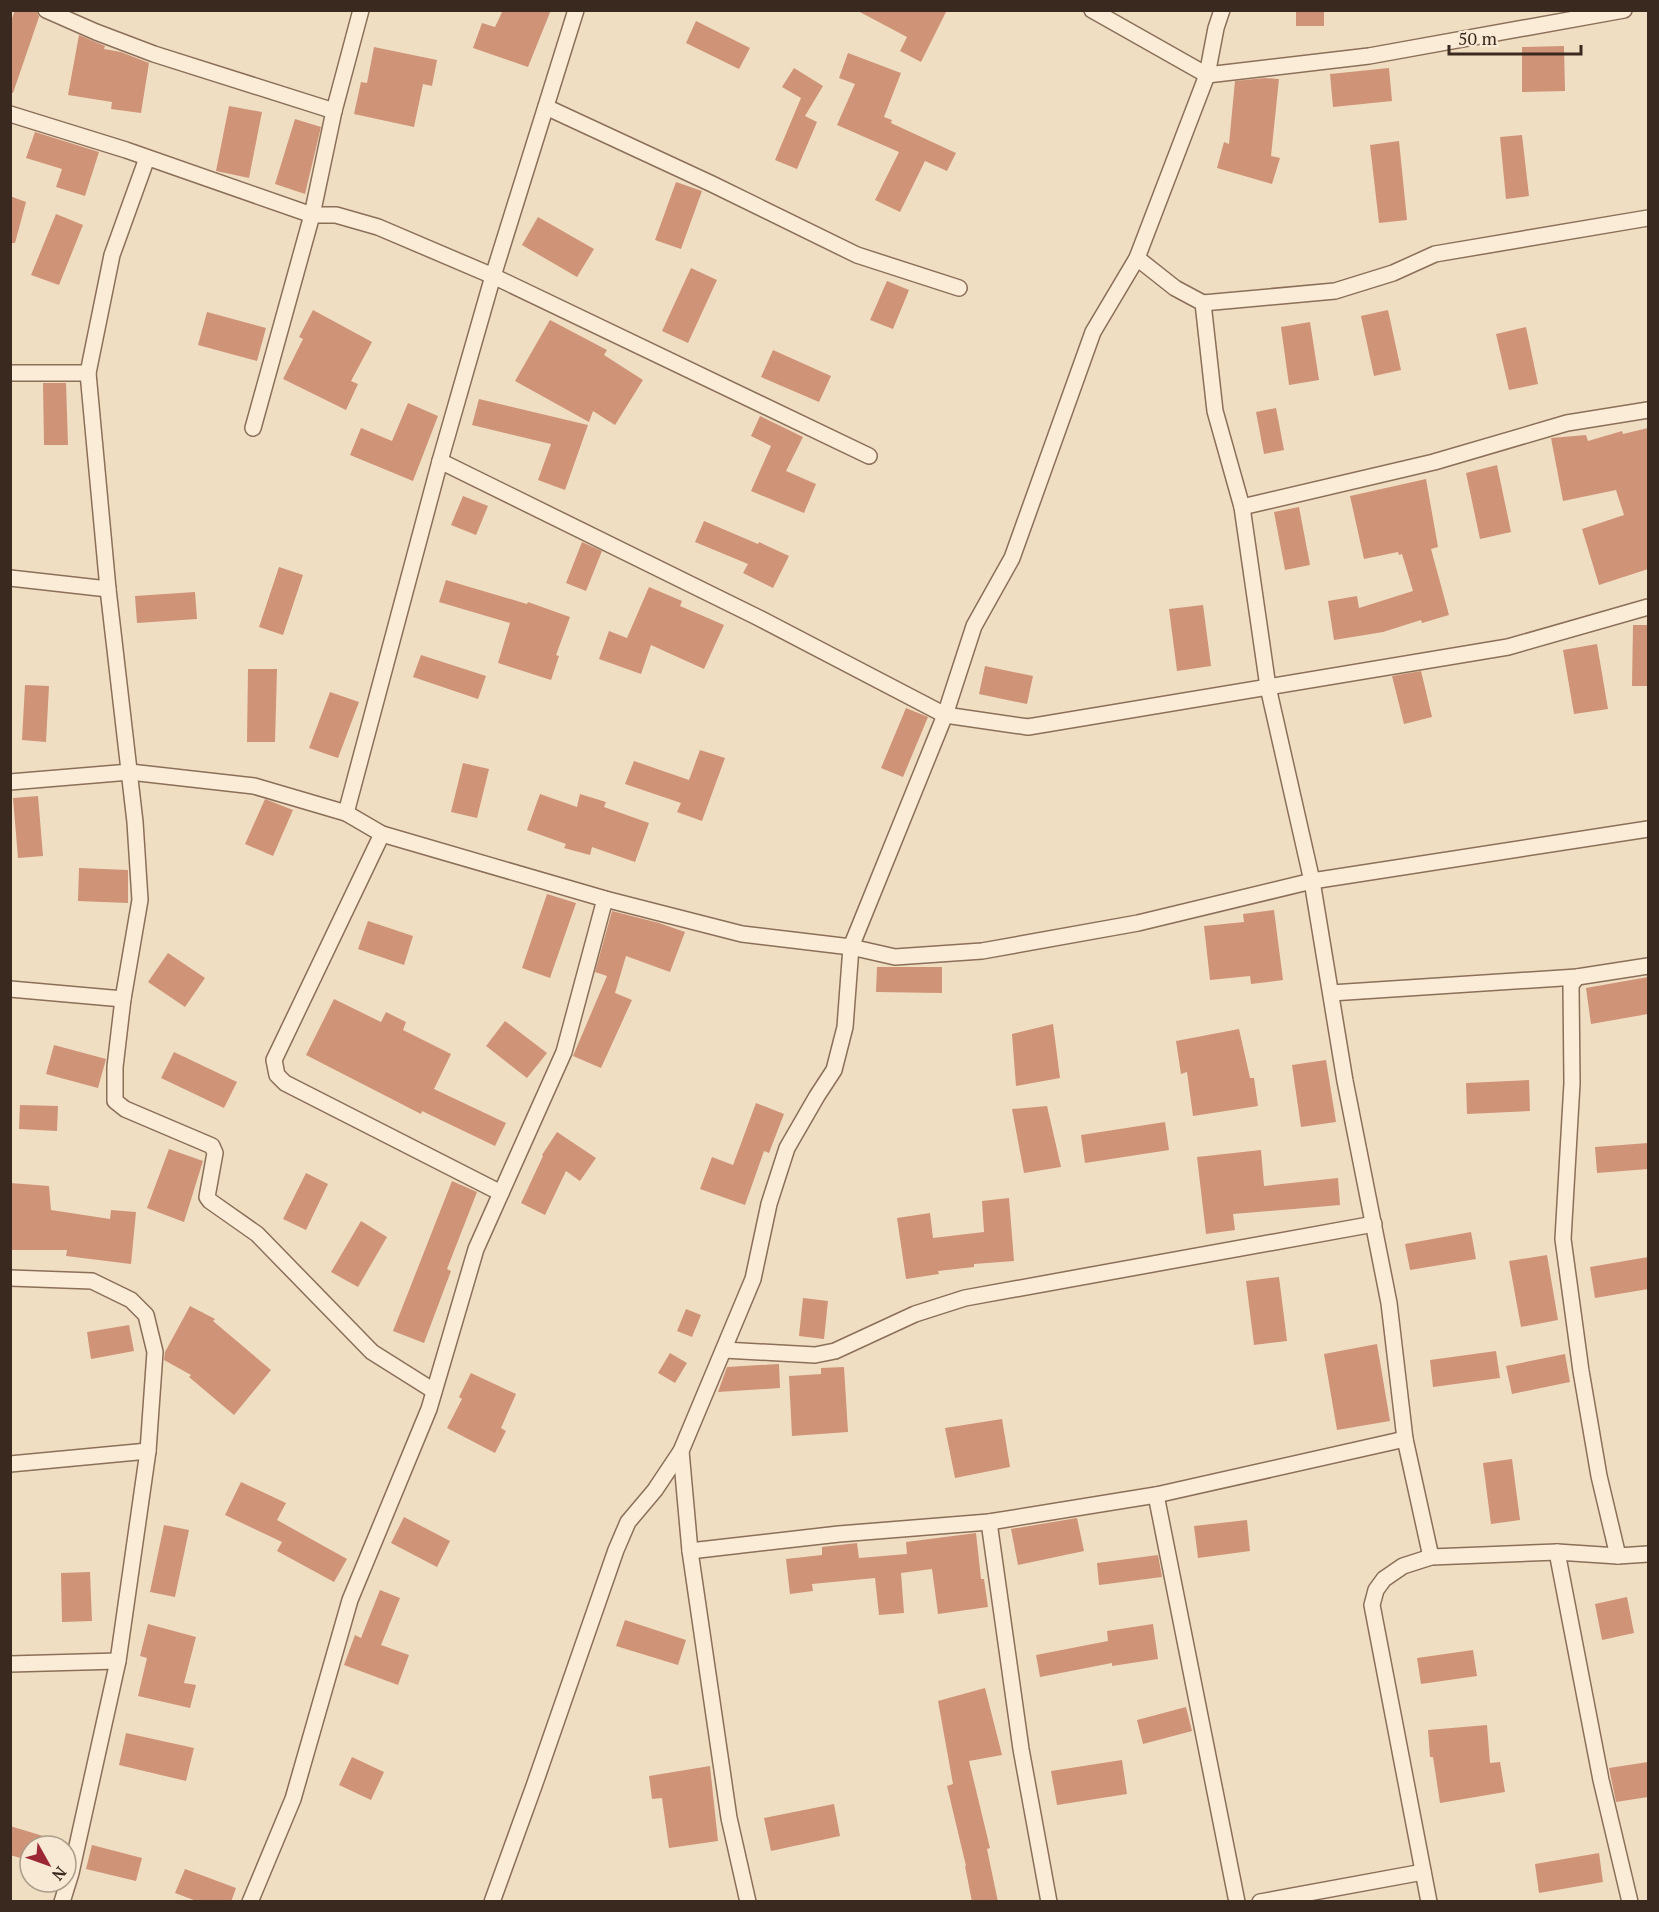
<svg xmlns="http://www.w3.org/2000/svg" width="1659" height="1912" font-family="'PT Serif',serif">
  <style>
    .building { fill: #cf9378 }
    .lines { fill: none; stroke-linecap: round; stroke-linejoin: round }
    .street-casing { stroke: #8b6f59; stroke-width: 18 }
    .street { stroke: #faecd7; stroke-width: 15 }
  </style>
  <rect width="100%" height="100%" fill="#f0dec3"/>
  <g class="building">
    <polygon points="15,10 32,10 37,12 39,17 13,93 10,93 10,24"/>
    <polygon points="503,10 551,10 528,67 473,48 482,23 495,27"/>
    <polygon points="856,10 947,10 921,62 900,51 907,37"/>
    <rect x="1296" y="10" width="28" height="16"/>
    <polygon points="696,21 750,48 739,69 686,43"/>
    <polygon points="79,35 105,46 104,49 121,52 149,63 141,113 111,109 112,102 68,95"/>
    <polygon points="1564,46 1565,91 1522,92 1522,47"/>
    <polygon points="374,47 437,60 432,86 423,84 414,127 354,114 361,82 367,83"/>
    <polygon points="848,53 901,73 884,117 892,120 891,123 956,153 947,171 925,161 900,212 875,200 899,152 837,125 855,84 839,78"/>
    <polygon points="794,68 823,86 805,116 817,122 797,169 775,160 801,98 782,87"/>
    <polygon points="1389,68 1392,101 1333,107 1330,74"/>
    <polygon points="1265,78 1279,79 1271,156 1280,158 1272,184 1217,168 1224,142 1229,144 1235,81"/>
    <polygon points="229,106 262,112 249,178 216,171"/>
    <polygon points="295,119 321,127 305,194 275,184"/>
    <polygon points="35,132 99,152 85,196 56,187 62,169 26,158"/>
    <polygon points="1522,135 1529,196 1506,199 1500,137"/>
    <polygon points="1399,141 1407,220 1379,223 1370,145"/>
    <polygon points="676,182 702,191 681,249 655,240"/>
    <polygon points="10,196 26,202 15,243 10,243"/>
    <polygon points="56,214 83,225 59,285 31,275"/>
    <polygon points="538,217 594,249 577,277 522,245"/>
    <polygon points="691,268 717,280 688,343 662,331"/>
    <polygon points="887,281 909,290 893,329 870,320"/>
    <polygon points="313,310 372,342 351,381 358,384 346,410 283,379 303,339 299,337"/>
    <polygon points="1388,310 1401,370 1374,376 1361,316"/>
    <polygon points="207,312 266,328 257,361 198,345"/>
    <polygon points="550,320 607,350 604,355 643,380 615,425 593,411 589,422 515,381"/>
    <polygon points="1310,322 1319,380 1289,385 1281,327"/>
    <polygon points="1526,327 1538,384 1509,390 1496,334"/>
    <polygon points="773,350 831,376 819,402 761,377"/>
    <polygon points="43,383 66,383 68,445 44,445"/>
    <polygon points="479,399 588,425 565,490 538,480 551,444 472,425"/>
    <polygon points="408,403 438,416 413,481 350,455 361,428 392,441"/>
    <polygon points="1276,408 1284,450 1264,454 1256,412"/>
    <polygon points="760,416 803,437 786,471 816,484 804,513 751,491 771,446 751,436"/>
    <polygon points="1648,428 1648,569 1599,585 1582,529 1624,515 1616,490 1563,501 1551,438 1586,435 1588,441 1622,431 1623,434"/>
    <polygon points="1497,465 1511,532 1480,539 1466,473"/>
    <polygon points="1426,479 1438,547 1431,549 1449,615 1422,623 1421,620 1383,632 1334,640 1328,601 1357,596 1359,608 1413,591 1402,554 1399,555 1398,552 1364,559 1350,496"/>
    <polygon points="463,496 488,506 476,535 451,525"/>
    <polygon points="1299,507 1310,565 1285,570 1274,512"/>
    <polygon points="704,521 758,544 759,542 789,556 773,588 743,573 748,564 695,542"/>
    <polygon points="582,542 602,551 586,591 566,583"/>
    <polygon points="279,567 303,575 283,635 259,627"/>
    <polygon points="446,580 527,604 528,602 570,617 556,655 559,656 551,680 498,663 510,623 439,602"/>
    <polygon points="649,587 682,601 680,606 724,625 704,669 651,645 641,674 599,659 609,631 627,638"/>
    <polygon points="195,592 197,619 137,623 135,596"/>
    <polygon points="1203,605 1211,666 1177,671 1169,609"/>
    <polygon points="1633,625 1648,625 1648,686 1632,686"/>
    <polygon points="1597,644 1608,709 1574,714 1563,650"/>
    <polygon points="421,655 486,676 478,699 413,677"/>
    <polygon points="985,666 1033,676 1027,704 979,694"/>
    <polygon points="248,669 277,669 275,742 247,742"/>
    <polygon points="1421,671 1432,717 1404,724 1392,676"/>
    <polygon points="25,685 49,686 46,742 22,740"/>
    <polygon points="330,692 359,702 338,758 309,748"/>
    <polygon points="906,708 928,717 903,777 881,768"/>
    <polygon points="700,750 725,758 702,821 677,812 681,803 625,784 634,761 689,780"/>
    <polygon points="463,763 489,769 477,818 451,812"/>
    <polygon points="540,794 577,807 580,794 606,802 604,807 649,823 635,862 592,847 590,855 564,848 566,844 527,830"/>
    <polygon points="38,796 43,856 18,858 13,798"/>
    <polygon points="265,799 293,810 273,856 245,844"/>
    <polygon points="79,868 128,870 128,903 78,901"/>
    <polygon points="547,894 576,903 550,978 522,968"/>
    <polygon points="1274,910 1283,980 1251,984 1250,976 1210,980 1204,926 1244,922 1243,914"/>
    <polygon points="612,911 659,923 685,932 670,972 626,956 615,993 632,1000 601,1068 573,1056 607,976 595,972"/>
    <polygon points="368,921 413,936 404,965 358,949"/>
    <polygon points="168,953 205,978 185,1007 148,982"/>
    <polygon points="877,967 942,967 942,993 876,992"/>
    <polygon points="1648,977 1648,1014 1591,1024 1586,988"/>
    <polygon points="334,999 381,1022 386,1012 406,1022 403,1030 451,1054 434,1089 506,1123 495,1146 422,1111 421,1114 306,1055"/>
    <polygon points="505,1021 547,1053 527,1078 486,1046"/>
    <polygon points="1053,1024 1060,1078 1016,1086 1012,1034"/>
    <polygon points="1239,1029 1250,1078 1254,1078 1258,1106 1193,1116 1187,1072 1181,1074 1176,1041"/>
    <polygon points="54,1045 106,1059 98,1088 46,1074"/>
    <polygon points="174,1052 237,1082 224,1108 161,1078"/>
    <polygon points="1326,1060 1336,1122 1301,1127 1292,1065"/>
    <polygon points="1529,1080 1530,1111 1467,1114 1466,1083"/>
    <polygon points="756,1103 784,1114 769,1153 764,1151 745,1205 700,1189 712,1157 733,1165"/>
    <polygon points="20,1105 58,1106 57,1131 19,1129"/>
    <polygon points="1047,1106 1061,1167 1024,1173 1012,1109"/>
    <polygon points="1165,1122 1169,1150 1085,1163 1081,1135"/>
    <polygon points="557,1132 596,1158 580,1181 566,1171 545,1215 521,1203 543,1156 542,1155"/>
    <polygon points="1648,1143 1648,1169 1597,1173 1595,1147"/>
    <polygon points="169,1149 203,1161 184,1222 147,1208"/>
    <polygon points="1261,1150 1264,1186 1338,1178 1340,1205 1233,1214 1235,1230 1206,1234 1197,1157"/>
    <polygon points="306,1173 328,1184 306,1230 283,1219"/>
    <polygon points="452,1181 477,1192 447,1269 451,1271 424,1343 393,1331"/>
    <polygon points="10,1183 49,1186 51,1210 110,1219 111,1210 136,1212 131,1264 66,1256 67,1250 10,1250"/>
    <polygon points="1009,1198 1014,1261 974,1264 974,1267 938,1271 939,1274 906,1279 897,1218 930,1213 933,1238 984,1232 982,1201"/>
    <polygon points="361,1221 387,1237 358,1287 331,1272"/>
    <polygon points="1471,1232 1476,1259 1410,1270 1405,1244"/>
    <polygon points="1547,1255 1558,1320 1521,1327 1509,1261"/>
    <polygon points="1648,1257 1648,1289 1595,1298 1590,1267"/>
    <polygon points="1279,1277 1287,1341 1254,1345 1246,1281"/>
    <polygon points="803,1298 828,1301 824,1339 799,1336"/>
    <polygon points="190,1306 215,1319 213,1321 271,1370 234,1415 189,1377 191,1375 164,1360 165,1352"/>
    <polygon points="686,1309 701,1315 692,1337 677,1331"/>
    <polygon points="129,1325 134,1351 91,1359 87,1332"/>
    <polygon points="1377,1344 1390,1421 1337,1430 1324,1354"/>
    <polygon points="1496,1351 1500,1378 1433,1387 1430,1360"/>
    <polygon points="670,1353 687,1363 675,1383 658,1373"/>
    <polygon points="1565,1354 1570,1382 1512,1394 1506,1366"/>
    <polygon points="779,1364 780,1388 718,1392 727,1367"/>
    <polygon points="844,1367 848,1432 792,1436 789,1376 821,1374 821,1368"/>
    <polygon points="471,1373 516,1394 501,1428 506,1431 495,1453 447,1428 462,1399 459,1397"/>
    <polygon points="1002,1419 1010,1467 955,1478 945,1428"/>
    <polygon points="1512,1459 1520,1520 1491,1524 1483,1463"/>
    <polygon points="241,1482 286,1503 277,1520 347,1559 334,1582 277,1551 282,1542 225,1515"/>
    <polygon points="404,1517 450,1541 437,1567 391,1543"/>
    <polygon points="1077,1518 1084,1551 1018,1565 1011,1529"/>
    <polygon points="1247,1520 1250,1551 1198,1558 1194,1526"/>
    <polygon points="164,1525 189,1530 175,1597 150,1592"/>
    <polygon points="976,1533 981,1579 984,1579 988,1607 938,1614 932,1569 901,1573 904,1613 879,1615 875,1578 812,1584 813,1591 790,1594 786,1559 822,1555 822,1547 857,1543 859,1558 907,1554 906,1542"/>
    <polygon points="1158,1555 1162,1577 1099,1585 1097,1563"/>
    <polygon points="90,1572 92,1621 62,1622 61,1573"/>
    <polygon points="380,1590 400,1598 381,1645 409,1655 398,1685 344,1665 355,1635 361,1638"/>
    <polygon points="1627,1597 1634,1633 1602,1640 1595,1604"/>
    <polygon points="625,1620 686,1640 678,1665 616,1646"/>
    <polygon points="148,1624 196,1637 184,1683 196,1685 190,1708 138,1696 147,1658 140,1656"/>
    <polygon points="1153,1624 1158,1659 1112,1666 1112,1663 1040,1677 1036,1655 1108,1641 1107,1631"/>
    <polygon points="1473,1650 1477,1676 1421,1684 1417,1658"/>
    <polygon points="985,1688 1002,1755 969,1761 990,1848 987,1849 998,1902 972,1902 965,1866 966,1866 947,1786 953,1784 938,1701"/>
    <polygon points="1186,1707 1192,1731 1143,1744 1137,1720"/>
    <polygon points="1487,1725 1490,1763 1500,1762 1505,1792 1440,1803 1433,1757 1430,1757 1428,1730"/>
    <polygon points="126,1733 194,1748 186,1781 119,1765"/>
    <polygon points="352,1757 384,1772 371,1800 339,1785"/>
    <polygon points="1122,1760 1127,1794 1057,1805 1051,1771"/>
    <polygon points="1648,1762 1648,1797 1616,1802 1609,1768"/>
    <polygon points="710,1766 718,1841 669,1848 662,1798 652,1799 649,1776"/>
    <polygon points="834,1804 840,1836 771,1851 764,1818"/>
    <polygon points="10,1826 63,1842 63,1846 30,1846 30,1861 10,1855"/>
    <polygon points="92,1845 142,1858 136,1881 86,1869"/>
    <polygon points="1599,1853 1603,1882 1539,1893 1535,1864"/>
    <polygon points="185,1869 236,1888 231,1902 199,1902 175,1893"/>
  </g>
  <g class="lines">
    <defs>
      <g id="street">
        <polyline points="46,10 96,32 154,54 334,111"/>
        <polyline points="1092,10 1207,75 1369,56 1624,10"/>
        <polyline points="546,107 712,184 857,255 959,288"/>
        <polyline points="10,114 126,150 312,215 336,215 378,227 493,276 869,456"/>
        <polyline points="147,158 112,255 88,373 108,589 135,822 140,900 123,999 115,1067 115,1101 125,1109 212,1146 215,1153 207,1197 210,1201 257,1234 372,1352 434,1391"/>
        <polyline points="1137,258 1175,288 1203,303 1215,411 1242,507 1268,687 1312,881 1345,1081 1389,1303 1405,1439 1431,1557"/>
        <polyline points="1203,303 1335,291 1393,273 1435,254 1648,218"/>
        <polyline points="10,373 88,373"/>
        <polyline points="253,428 312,215 334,111 361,10"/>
        <polyline points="440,461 759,618 945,715 1028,727 1508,647 1648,607"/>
        <polyline points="1242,507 1434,462 1567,423 1648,410"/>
        <polyline points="10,578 108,589"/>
        <polyline points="10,782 130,772 254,786 346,813 382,834 605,899 742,934 851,947 895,957 982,951 1138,923 1312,881 1648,829"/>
        <polyline points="346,813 440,461 493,276 576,10"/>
        <polyline points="382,834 274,1060 277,1075 285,1083 501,1193"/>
        <polyline points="1577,977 1571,985 1572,1083 1563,1239 1581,1371 1599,1476 1618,1556"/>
        <polyline points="10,989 123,999"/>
        <polyline points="1331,993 1577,977 1648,966"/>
        <polyline points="10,1278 92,1281 131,1300 146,1315 155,1352 148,1451 118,1661 71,1873 62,1902"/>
        <polyline points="724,1350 815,1355 835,1351 915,1314 965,1298 1374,1224"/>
        <polyline points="681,1451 690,1551 729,1818 748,1902"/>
        <polyline points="10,1464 148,1451"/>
        <polyline points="1156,1495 1237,1902"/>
        <polyline points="989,1522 1021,1749 1049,1902"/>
        <polyline points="690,1551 839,1534 989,1522 1156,1495 1405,1439"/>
        <polyline points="1557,1552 1601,1780 1630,1902"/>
        <polyline points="10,1664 118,1661"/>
        <polyline points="250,1902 293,1799 350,1600 429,1409 476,1249 564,1052 605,899"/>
        <polyline points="492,1902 534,1786 616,1550 628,1522 655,1490 681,1451 753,1279 769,1204 787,1148 817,1096 834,1070 845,1027 851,947 945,715 974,626 1012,558 1093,332 1137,258 1207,75 1216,28 1222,10"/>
        <polyline points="1260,1902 1423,1872"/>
        <polyline points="1429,1902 1372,1605 1376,1590 1384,1579 1403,1566 1431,1557 1557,1552 1618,1556 1648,1554"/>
      </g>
    </defs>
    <use href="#street" class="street-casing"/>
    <use href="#street" class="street"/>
  </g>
  <rect width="1659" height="1912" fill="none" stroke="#3a291e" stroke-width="24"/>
  <g transform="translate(48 1864) rotate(130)"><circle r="28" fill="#f7e9d3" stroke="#ab9c8b" stroke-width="1.5"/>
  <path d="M0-4.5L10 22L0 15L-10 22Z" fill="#9c2734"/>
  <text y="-9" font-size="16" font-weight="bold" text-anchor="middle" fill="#3a291e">N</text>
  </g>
  <path d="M1449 45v9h132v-9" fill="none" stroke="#3a291e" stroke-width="3"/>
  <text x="1458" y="45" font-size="18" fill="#3a291e" stroke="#f7e9d3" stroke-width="4.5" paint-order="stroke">50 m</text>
</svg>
